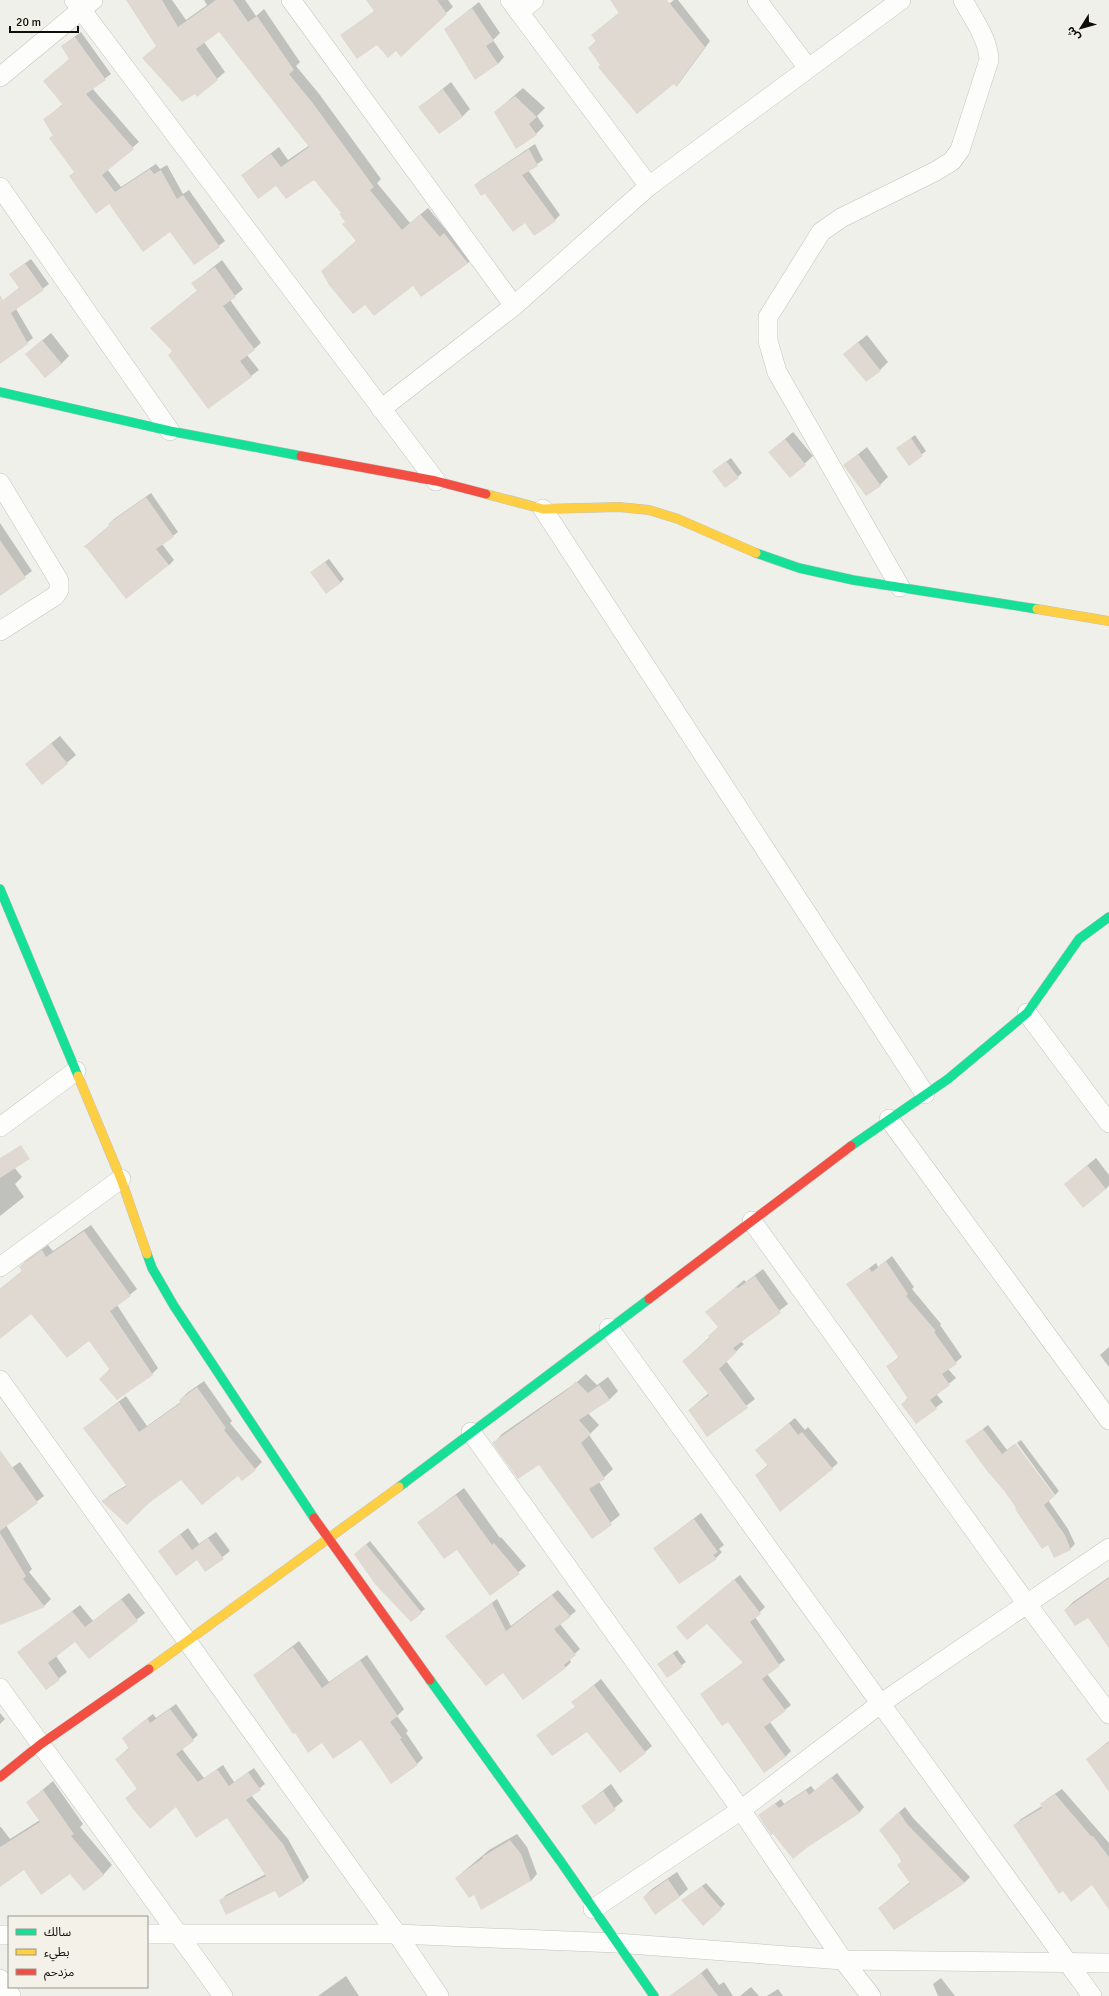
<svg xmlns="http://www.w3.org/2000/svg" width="1109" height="1996" font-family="Signika,'Noto Sans Arabic',sans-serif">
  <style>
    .shadow { fill: #0003 }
    .building { fill: #e0d9d1 }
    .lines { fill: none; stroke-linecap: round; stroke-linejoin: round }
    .street-casing { stroke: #c3c2bf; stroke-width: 20 }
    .fast-casing { stroke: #c3c2bf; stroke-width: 10 }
    .slow-casing { stroke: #c3c2bf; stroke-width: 10 }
    .jam-casing { stroke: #c3c2bf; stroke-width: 10 }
    .street { stroke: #fdfdfc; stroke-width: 19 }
    .fast { stroke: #16e098; stroke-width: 9 }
    .slow { stroke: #ffcf43; stroke-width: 9 }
    .jam { stroke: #f24e42; stroke-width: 9 }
  </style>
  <rect width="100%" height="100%" fill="#f0f0eb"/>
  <g class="shadow">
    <polygon points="127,0 172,0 186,20 207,5 204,0 245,0 256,16 264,9 300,62 296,66 320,95 381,179 377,183 410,223 428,208 447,231 452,227 475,255 468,263 422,296 414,284 365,303 322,271 356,241 342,213 314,178 277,184 242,175 279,147 288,160 310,145 219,31 204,42 225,72 198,95 157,46"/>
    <polygon points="448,0 453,7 446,13 396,49 341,36 388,1"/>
    <polygon points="611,0 658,0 664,8 674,0 678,0 710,41 677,86 675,82 601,64 589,48 596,41 592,35 620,12"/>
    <polygon points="479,2 500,33 493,40 504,57 498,64 445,29"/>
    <polygon points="81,32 111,74 92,88 139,142 107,169 121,187 156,164 160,169 167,165 183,194 189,190 225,241 195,264 171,231 109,203 75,172 44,120 63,104 70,58 62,46"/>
    <polygon points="451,82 470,109 462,117 420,107"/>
    <polygon points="523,88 545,108 537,116 544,126 536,134 495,112"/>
    <polygon points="535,144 543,160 528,170 560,215 555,220 525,222 475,185 481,180"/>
    <polygon points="31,259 49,284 16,309 33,338 0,363 0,303 20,287 10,274"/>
    <polygon points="222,260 243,289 230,300 261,343 247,355 259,370 208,408 173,351 151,328 198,290 193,283"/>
    <polygon points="51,333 69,356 61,364 26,354"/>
    <polygon points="867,335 888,362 880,370 852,347"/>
    <polygon points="793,432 813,456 790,477 770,452"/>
    <polygon points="915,435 926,451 909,465 898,448"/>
    <polygon points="867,447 888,477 880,485 845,465"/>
    <polygon points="731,458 742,473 725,487 713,471"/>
    <polygon points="151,493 178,532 162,544 174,560 169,565 84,547 110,525 109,524 114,519"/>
    <polygon points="0,523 32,571 0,595"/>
    <polygon points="329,559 344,579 340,583 315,569"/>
    <polygon points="60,736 76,755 42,784 26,764"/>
    <polygon points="6,1157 22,1177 15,1184 24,1197 0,1216 0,1162"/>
    <polygon points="1096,1158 1109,1175 1109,1185 1106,1189 1065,1184"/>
    <polygon points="91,1225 137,1289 117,1305 158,1368 152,1374 100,1379 110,1369 89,1339 31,1313 0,1337 0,1289 22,1271 20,1267 26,1261 48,1245 53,1251"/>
    <polygon points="892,1256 914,1287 912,1289 941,1324 940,1325 962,1357 948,1369 956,1378 936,1394 943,1402 916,1423 902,1404 908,1398 888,1366 899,1357 848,1284 876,1263 878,1267"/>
    <polygon points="763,1269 788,1304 740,1341 744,1344 726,1361 755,1399 707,1436 689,1410 709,1393 691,1354 710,1337 719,1326 707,1312 744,1280 746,1282"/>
    <polygon points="1109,1347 1109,1367 1100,1355"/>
    <polygon points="586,1374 597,1385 608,1377 618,1391 609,1400 588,1413 599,1425 589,1435 613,1469 599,1482 620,1515 592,1538 539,1464 494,1443 502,1434 577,1382"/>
    <polygon points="204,1381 232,1421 230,1423 262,1462 255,1469 238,1475 182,1478 103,1501 110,1495 127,1485 84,1428 126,1396 147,1426 181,1402 180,1400 187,1393"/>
    <polygon points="795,1418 805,1430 808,1427 838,1463 832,1468 756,1475 768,1465 756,1450"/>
    <polygon points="988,1425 1007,1450 1015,1444 1054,1496 1048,1500 1068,1529 1075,1544 1070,1549 1049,1543 1018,1508 967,1441"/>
    <polygon points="1021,1440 1059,1491 1055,1495 1017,1443"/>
    <polygon points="20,1462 44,1496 6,1525 32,1569 29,1572 51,1599 44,1606 0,1624 0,1476"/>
    <polygon points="464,1488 500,1538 501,1537 526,1566 490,1595 458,1548 419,1522"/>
    <polygon points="701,1513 724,1545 719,1549 722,1552 716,1558 679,1583 655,1548"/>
    <polygon points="188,1528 199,1544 216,1532 230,1551 205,1571 197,1559 159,1551"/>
    <polygon points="370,1541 425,1609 421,1612 359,1551"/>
    <polygon points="740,1575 765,1607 755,1617 785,1660 767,1674 791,1705 770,1722 791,1751 785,1757 728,1720 701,1694 744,1662 707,1623 683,1622"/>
    <polygon points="1109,1577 1109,1646 1088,1616 1065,1610 1073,1602"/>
    <polygon points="558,1590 576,1611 560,1624 580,1649 569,1659 571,1662 566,1667 523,1698 504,1672 447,1636 497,1599 511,1626"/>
    <polygon points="129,1593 145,1613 89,1658 75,1641 56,1656 67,1672 46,1689 18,1653 80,1605 93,1621"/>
    <polygon points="299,1641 329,1682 367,1655 404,1709 397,1716 408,1731 406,1733 423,1758 417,1764 361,1739 322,1742 255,1675"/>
    <polygon points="677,1650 686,1662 667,1676 658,1664"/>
    <polygon points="601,1679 652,1746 645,1752 588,1731 538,1735 576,1706 573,1702"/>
    <polygon points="176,1704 198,1735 182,1749 204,1778 223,1765 234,1782 254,1768 265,1784 251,1795 288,1839 309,1877 304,1882 279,1896 275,1890 221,1901 226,1895 266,1874 228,1816 176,1805 126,1798 137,1789 122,1754 129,1748 129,1733 153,1714 156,1718"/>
    <polygon points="0,1713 5,1719 0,1724"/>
    <polygon points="1109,1741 1109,1772 1087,1759"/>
    <polygon points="837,1773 864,1807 859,1813 759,1816 781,1799 784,1804 811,1786 815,1791"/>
    <polygon points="53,1781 83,1824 80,1827 112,1865 103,1875 24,1868 0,1886 0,1827 1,1827 10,1839 40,1820 28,1802"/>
    <polygon points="611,1784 623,1801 595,1824 583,1806"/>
    <polygon points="1062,1789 1109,1843 1109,1908 1093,1883 1015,1825 1021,1819 1042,1806 1041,1805 1047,1799"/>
    <polygon points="905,1807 913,1818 970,1877 965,1882 895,1928 879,1908 910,1882 886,1824"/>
    <polygon points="517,1834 527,1847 537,1874 531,1881 474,1894 456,1878 489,1850"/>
    <polygon points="677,1872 688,1889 680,1896 655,1913 644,1897 652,1889"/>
    <polygon points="706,1883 725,1904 703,1925 683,1900"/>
    <polygon points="707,1968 719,1985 724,1982 733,1996 693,1996 686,1985"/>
    <polygon points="346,1976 359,1996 318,1996"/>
    <polygon points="941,1978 955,1996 938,1996 933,1984"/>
    <polygon points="751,1987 759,1996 740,1996"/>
    <polygon points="778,1989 783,1996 767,1996"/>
  </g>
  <g class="building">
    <polygon points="126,0 162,0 178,27 216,0 233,0 248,22 257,16 294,70 289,74 312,102 374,187 370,190 402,230 420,214 440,237 444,233 468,263 421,297 413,286 374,316 365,305 353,314 329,285 321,271 356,241 342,224 345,222 339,214 341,213 314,180 286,199 276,186 258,199 241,175 271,154 281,167 309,147 219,32 196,49 218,80 197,97 195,94 182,102 142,58 156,46"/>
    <polygon points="366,0 437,0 447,14 401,57 396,51 388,58 377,45 357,59 340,35 374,11"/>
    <polygon points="610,0 667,0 705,47 676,87 674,84 637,114 598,67 600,65 588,48 596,41 591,35 619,13"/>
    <polygon points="472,8 494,41 486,46 498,64 475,80 444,29"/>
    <polygon points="75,37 106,80 86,94 134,149 102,175 115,192 150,169 154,174 161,170 177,199 183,195 220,247 194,265 170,232 143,252 109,204 96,214 69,176 74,172 49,138 53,135 43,119 63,105 43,81 69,59 61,46"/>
    <polygon points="443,89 463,117 439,134 418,107"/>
    <polygon points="515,96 537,117 529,124 537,135 516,149 494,112"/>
    <polygon points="529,149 538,166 522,175 556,221 534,236 525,223 513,232 485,194 481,196 474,185"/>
    <polygon points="25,263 44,290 11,313 28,344 0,364 0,295 3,300 19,288 9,274"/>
    <polygon points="215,267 236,297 223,306 255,350 240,361 252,377 208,409 168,355 172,351 150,328 197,291 191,283"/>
    <polygon points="42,340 62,364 45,378 25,354"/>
    <polygon points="858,342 881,371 866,382 843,354"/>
    <polygon points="911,438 923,456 909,466 896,448"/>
    <polygon points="785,439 806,465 790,478 768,452"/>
    <polygon points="858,454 881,486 866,496 843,465"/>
    <polygon points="726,461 739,478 725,488 712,471"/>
    <polygon points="146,497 174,537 156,549 169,565 126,599 85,546 109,526 108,524"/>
    <polygon points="0,540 26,578 0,596"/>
    <polygon points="325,562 341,583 326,594 310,572"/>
    <polygon points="51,743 68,764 42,785 25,764"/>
    <polygon points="21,1145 30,1159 0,1178 0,1158"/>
    <polygon points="1087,1165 1106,1189 1083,1208 1064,1184"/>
    <polygon points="84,1231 131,1296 110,1311 153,1375 117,1400 99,1379 110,1370 89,1341 67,1358 31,1314 0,1339 0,1289 22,1271 19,1267 42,1250 46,1257"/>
    <polygon points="886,1261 908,1294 906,1296 936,1331 934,1332 957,1364 942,1374 950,1385 930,1400 937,1409 916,1424 901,1404 908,1399 886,1366 899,1358 846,1284 869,1268 872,1272"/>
    <polygon points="755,1276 781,1313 733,1348 737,1352 719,1369 748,1408 707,1437 688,1410 709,1395 682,1361 710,1338 708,1336 718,1327 705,1312 736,1287 738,1288"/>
    <polygon points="576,1381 588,1393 599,1385 610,1400 579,1420 591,1434 581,1443 605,1479 589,1489 612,1525 592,1539 539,1465 518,1479 492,1443 567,1390"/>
    <polygon points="197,1387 226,1428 224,1430 256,1470 242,1481 238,1476 202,1505 181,1480 149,1503 127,1525 101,1501 127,1486 83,1428 119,1402 139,1432 181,1403 179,1400"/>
    <polygon points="789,1423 798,1435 802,1432 833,1469 780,1512 755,1475 768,1466 755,1450"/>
    <polygon points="983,1429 1002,1454 1016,1444 1055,1496 1044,1505 1065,1535 1071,1550 1054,1558 1048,1545 1042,1549 1015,1509 1016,1508 1005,1492 988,1472 965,1441"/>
    <polygon points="0,1450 38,1503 0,1531"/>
    <polygon points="456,1495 492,1545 494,1543 520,1574 490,1596 457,1550 444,1559 417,1522"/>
    <polygon points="694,1519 718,1552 713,1555 717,1559 679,1584 653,1548"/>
    <polygon points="0,1533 26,1576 23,1579 45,1607 0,1625"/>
    <polygon points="180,1534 192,1550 208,1538 224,1559 205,1572 197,1560 176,1576 158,1551"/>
    <polygon points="366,1544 422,1613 411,1622 375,1584 354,1554"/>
    <polygon points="1109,1578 1109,1648 1088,1618 1075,1626 1064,1610"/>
    <polygon points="734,1579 761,1614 750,1622 780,1666 762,1679 786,1711 764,1727 786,1757 764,1773 728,1722 722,1726 700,1694 743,1663 707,1624 687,1640 676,1627"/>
    <polygon points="552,1595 571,1617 554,1629 576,1655 564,1665 566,1668 523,1700 503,1673 486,1686 445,1636 492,1603 506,1631"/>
    <polygon points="121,1599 138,1621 89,1659 75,1642 48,1663 60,1680 46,1690 17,1652 72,1611 85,1627"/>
    <polygon points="293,1647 322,1688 360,1660 398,1716 390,1722 402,1738 400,1739 418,1765 391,1784 361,1740 333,1759 322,1743 308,1753 295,1733 293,1734 253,1675"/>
    <polygon points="673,1653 683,1667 667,1678 657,1664"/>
    <polygon points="594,1685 646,1753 620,1773 587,1732 552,1756 536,1735 575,1707 571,1702"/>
    <polygon points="170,1709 194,1741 176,1754 198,1782 217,1769 229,1786 248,1772 261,1790 246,1800 283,1844 304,1883 279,1898 275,1891 226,1915 219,1900 266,1876 227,1818 196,1838 176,1807 150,1829 133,1809 125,1798 137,1789 115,1759 129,1749 122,1738 147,1718 150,1723"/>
    <polygon points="1109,1742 1109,1792 1086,1759"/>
    <polygon points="831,1777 860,1813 808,1847 793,1859 773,1834 771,1835 758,1815 775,1803 779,1808 806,1790 809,1795"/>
    <polygon points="43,1790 74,1834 71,1836 104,1875 84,1891 70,1874 41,1895 24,1870 0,1887 0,1847 40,1822 26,1802"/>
    <polygon points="603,1791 616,1810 595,1825 581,1806"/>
    <polygon points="1055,1794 1091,1836 1093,1836 1109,1857 1109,1910 1092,1885 1071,1902 1063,1891 1059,1894 1013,1825 1042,1808 1040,1804"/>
    <polygon points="899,1812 907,1824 965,1883 894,1930 878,1908 910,1883 897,1865 902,1861 879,1830"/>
    <polygon points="510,1840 521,1854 531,1881 481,1910 474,1895 469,1898 455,1878 483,1858 482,1857"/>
    <polygon points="668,1879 680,1897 655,1915 643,1897"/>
    <polygon points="702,1886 722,1909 703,1926 681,1900"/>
    <polygon points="701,1973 718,1996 669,1996"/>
  </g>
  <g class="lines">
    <defs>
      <g id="street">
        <polyline points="74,0 436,481"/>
        <polyline points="291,0 514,306"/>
        <polyline points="510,0 649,186"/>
        <polyline points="757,0 808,68"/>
        <polyline points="519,12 534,0"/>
        <polyline points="0,77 93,0"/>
        <polyline points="0,187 170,431"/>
        <polyline points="381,409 514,306 649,186 901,0"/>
        <polyline points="0,483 59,581 59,590 55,596 0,631"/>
        <polyline points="543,509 925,1094"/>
        <path d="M900 587 777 372 768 341V317L821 232 841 218 936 171 952 161 960 150 989 60C988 38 973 19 963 0"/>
        <polyline points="1027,1013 1109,1123"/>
        <polyline points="889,1119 1109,1420"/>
        <polyline points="0,1127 76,1071"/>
        <polyline points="752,1221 1027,1604 1109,1714"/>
        <polyline points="0,1267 121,1179"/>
        <polyline points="609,1328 1092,1996"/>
        <polyline points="0,1380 397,1934 439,1996"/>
        <polyline points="471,1432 741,1810 843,1960 871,1996"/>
        <polyline points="0,1688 223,1996"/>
        <polyline points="593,1909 741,1810 880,1704 1109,1548"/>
        <polyline points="147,1934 397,1934 616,1943 843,1960 1109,1963"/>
        <polyline points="0,1935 9,1935"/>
        <polyline points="0,1979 11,1996"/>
      </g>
      <g id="fast">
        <polyline points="0,392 170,431 301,456"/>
        <polyline points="756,553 799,568 853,580 1037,609"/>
        <polyline points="0,889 78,1076"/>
        <polyline points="851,1146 948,1079 1027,1013 1079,939 1109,917"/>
        <polyline points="147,1254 152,1268 174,1306 314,1518"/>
        <polyline points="399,1487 649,1299"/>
        <polyline points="430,1680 561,1862 654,1996"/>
      </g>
      <g id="slow">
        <polyline points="486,494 543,509 619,507 649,510 678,519 756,553"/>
        <polyline points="1037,609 1109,621"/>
        <polyline points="78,1076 121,1179 147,1254"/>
        <polyline points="149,1669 399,1487"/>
      </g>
      <g id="jam">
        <polyline points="301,456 436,481 486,494"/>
        <polyline points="649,1299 851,1146"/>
        <polyline points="314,1518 430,1680"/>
        <polyline points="0,1777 41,1744 149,1669"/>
      </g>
    </defs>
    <use href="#street" class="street-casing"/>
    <use href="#fast" class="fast-casing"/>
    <use href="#slow" class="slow-casing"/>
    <use href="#jam" class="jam-casing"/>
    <use href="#street" class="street"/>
    <use href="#fast" class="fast"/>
    <use href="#slow" class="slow"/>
    <use href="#jam" class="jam"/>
  </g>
  <rect x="8" y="1916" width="140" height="72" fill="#f3f1e8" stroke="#97968f"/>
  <rect x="16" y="1929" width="20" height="6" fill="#16e098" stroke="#97968f"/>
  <text x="44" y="1936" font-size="12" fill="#0e0d0a">سالك</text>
  <rect x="16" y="1949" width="20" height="6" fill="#ffcf43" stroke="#97968f"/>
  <text x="44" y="1956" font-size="12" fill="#0e0d0a">بطيء</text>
  <rect x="16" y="1969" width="20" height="6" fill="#f24e42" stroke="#97968f"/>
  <text x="44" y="1976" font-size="12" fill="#0e0d0a">مزدحم</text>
  <g transform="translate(1081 28) rotate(233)" stroke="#f3f1e8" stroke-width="3" paint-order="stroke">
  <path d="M0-3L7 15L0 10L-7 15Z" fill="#0e0d0a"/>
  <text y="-6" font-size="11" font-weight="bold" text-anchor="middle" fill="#0e0d0a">ش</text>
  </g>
  <path d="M10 26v6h68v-6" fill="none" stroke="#0e0d0a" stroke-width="2"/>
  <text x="16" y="26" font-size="12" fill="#0e0d0a" stroke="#f3f1e8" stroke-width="3" paint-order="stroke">20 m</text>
</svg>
